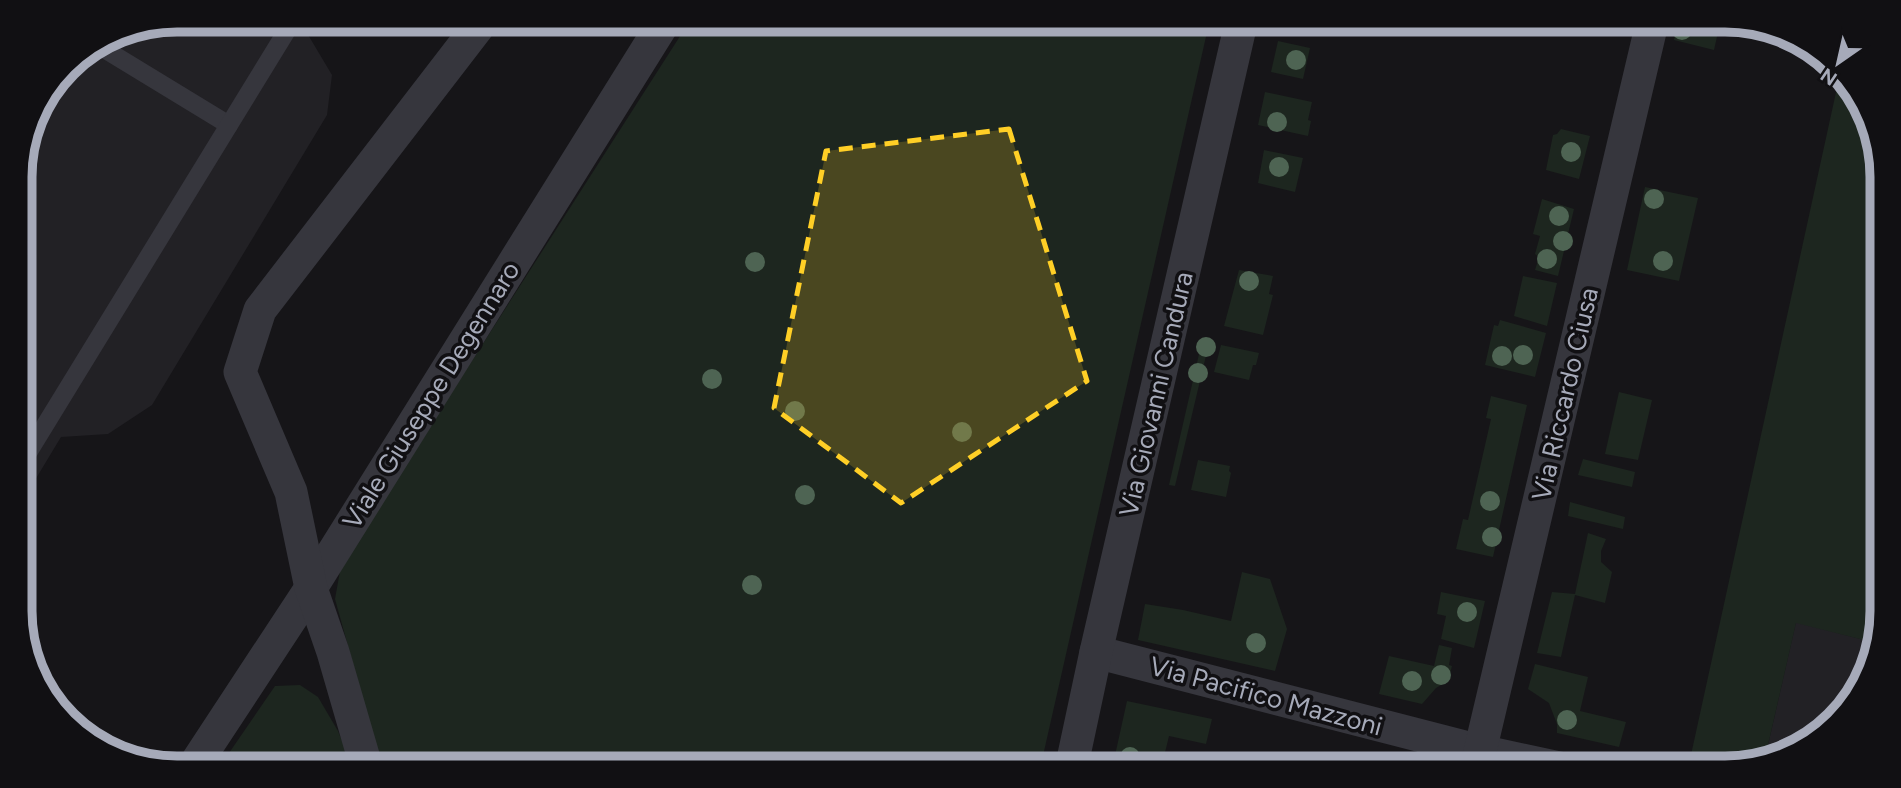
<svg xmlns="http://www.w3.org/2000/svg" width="1901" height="788" font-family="Figtree,sans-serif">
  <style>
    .built { fill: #222125 }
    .green { fill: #1d261f }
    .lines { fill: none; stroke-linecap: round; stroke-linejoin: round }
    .lane { stroke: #36363d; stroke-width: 18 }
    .street { stroke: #36363d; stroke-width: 33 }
    .tree { fill: #4e6453 }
    .marked { fill: #ffcf26; fill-opacity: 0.2; stroke: #ffcf26; stroke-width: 5; stroke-dasharray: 14 9; stroke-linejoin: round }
    .labels { text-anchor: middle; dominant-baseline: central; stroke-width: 7; stroke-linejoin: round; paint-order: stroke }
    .street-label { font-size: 26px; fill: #a6aab9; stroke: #111013 }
    .rim { fill: none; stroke: #a6aab9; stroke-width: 9 }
  </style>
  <rect width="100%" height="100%" fill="#161518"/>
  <g class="built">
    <polygon points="177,19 309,19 304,28 332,75 327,115 152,405 108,434 61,437 20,505 20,166 36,107 73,59 117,31"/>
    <polygon points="1796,622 1876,643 1870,671 1812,742 1765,758"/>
  </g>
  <g class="green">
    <polygon points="691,19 1210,19 1040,769 382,769 335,599 340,571 368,523"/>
    <polygon points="1678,19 1721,19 1714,50 1674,40"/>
    <polygon points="1278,41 1310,48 1303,79 1271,72"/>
    <path d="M1840 74 1849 80 1880 156 1882 612 1876 643 1796 623 1765 758C1735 768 1720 772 1689 764Z"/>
    <polygon points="1265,92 1312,102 1308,120 1311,121 1308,136 1258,125"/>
    <polygon points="1561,129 1590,136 1579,179 1546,170 1553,135 1557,134"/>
    <polygon points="1264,150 1303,158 1295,192 1258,183"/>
    <polygon points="1645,187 1698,198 1679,281 1627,270"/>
    <polygon points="1542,199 1574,209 1558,276 1535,270 1539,257 1535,254 1540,236 1533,234"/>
    <polygon points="1239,270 1273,276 1269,294 1273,295 1263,335 1224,326"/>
    <polygon points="1523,276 1557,283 1547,326 1514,316"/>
    <polygon points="1500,320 1546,333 1535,377 1485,365 1494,325 1498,326"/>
    <polygon points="1202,341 1209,343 1175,486 1169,485"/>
    <polygon points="1221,345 1259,353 1256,365 1253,365 1249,380 1214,372"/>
    <polygon points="1619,392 1652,400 1638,460 1605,454"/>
    <polygon points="1491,396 1527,405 1493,557 1456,549 1463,519 1468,520 1491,419 1486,418"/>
    <polygon points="1583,459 1635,472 1632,487 1578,475"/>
    <polygon points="1198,460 1230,466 1229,471 1231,473 1226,497 1191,490"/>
    <polygon points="1570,502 1625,517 1623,529 1568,516"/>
    <polygon points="1588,533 1606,539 1601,551 1601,562 1612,572 1605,603 1575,595 1561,657 1537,653 1552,592 1575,594"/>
    <polygon points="1242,572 1270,579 1287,629 1275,671 1138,640 1145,604 1183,610 1231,621"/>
    <polygon points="1441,592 1485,601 1474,648 1441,639 1446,616 1437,614"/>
    <polygon points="1439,645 1452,648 1449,665 1452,666 1448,681 1436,688 1422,704 1379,694 1389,656 1434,666"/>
    <polygon points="1535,664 1588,677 1580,711 1626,722 1619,747 1557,733 1557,724 1549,703 1528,689"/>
    <polygon points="300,685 318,697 338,731 354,769 218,769 275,686"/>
    <polygon points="1127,701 1212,719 1206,744 1169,736 1161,769 1112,769"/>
  </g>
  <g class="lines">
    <g class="lane">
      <polyline points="96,44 229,125"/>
      <polyline points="20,466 294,19"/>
    </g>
    <g class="street">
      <polyline points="1096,652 1480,751 1559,768"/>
      <polyline points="1476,768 1653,19"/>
      <polyline points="192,769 311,588 666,19"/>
      <polyline points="367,769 333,652 311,588 291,492 240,372 260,310 484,19"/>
      <polyline points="1071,769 1096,652 1242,19"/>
    </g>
  </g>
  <g class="tree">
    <circle cx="1682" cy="30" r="10"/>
    <circle cx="1296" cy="60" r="10"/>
    <circle cx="1277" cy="122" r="10"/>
    <circle cx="1571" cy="152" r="10"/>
    <circle cx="1279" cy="167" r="10"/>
    <circle cx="1654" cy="199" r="10"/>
    <circle cx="1559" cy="216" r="10"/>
    <circle cx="1563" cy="241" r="10"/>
    <circle cx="1547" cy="259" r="10"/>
    <circle cx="1663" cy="261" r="10"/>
    <circle cx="755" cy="262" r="10"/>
    <circle cx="1249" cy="281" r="10"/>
    <circle cx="1206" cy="347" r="10"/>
    <circle cx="1523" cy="355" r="10"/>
    <circle cx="1502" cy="356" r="10"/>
    <circle cx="1198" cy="373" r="10"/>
    <circle cx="712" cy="379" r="10"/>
    <circle cx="795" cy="411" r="10"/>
    <circle cx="962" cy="432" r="10"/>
    <circle cx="805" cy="495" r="10"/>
    <circle cx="1490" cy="501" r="10"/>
    <circle cx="1492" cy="537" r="10"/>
    <circle cx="752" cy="585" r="10"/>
    <circle cx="1467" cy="612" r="10"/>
    <circle cx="1256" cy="643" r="10"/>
    <circle cx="1441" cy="675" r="10"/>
    <circle cx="1412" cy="681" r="10"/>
    <circle cx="1567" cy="720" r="10"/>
    <circle cx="1130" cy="757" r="10"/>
  </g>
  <path class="marked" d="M1009 129 1087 381 901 503 774 408 826 151Z"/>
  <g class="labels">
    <g class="street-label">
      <text transform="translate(1156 394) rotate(-77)">Via Giovanni Candura</text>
      <text transform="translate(1565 394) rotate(-77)">Via Riccardo Ciusa</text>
      <text transform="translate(431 395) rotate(-58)">Viale Giuseppe Degennaro</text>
      <text transform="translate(1266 696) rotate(15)">Via Pacifico Mazzoni</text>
    </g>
  </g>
  <path d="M0 0H1901V788H0ZM177 32H1725A145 145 0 0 1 1870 177V611A145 145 0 0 1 1725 756H177A145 145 0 0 1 32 611V177A145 145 0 0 1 177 32Z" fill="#111013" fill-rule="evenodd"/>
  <path class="rim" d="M177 32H1725A145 145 0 0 1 1870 177V611A145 145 0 0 1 1725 756H177A145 145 0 0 1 32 611V177A145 145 0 0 1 177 32Z"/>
  <g transform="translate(1838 63) rotate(214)" stroke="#111013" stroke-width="5" paint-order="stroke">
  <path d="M0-5L12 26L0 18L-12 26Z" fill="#a6aab9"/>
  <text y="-10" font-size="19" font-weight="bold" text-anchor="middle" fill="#a6aab9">N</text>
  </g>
</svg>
